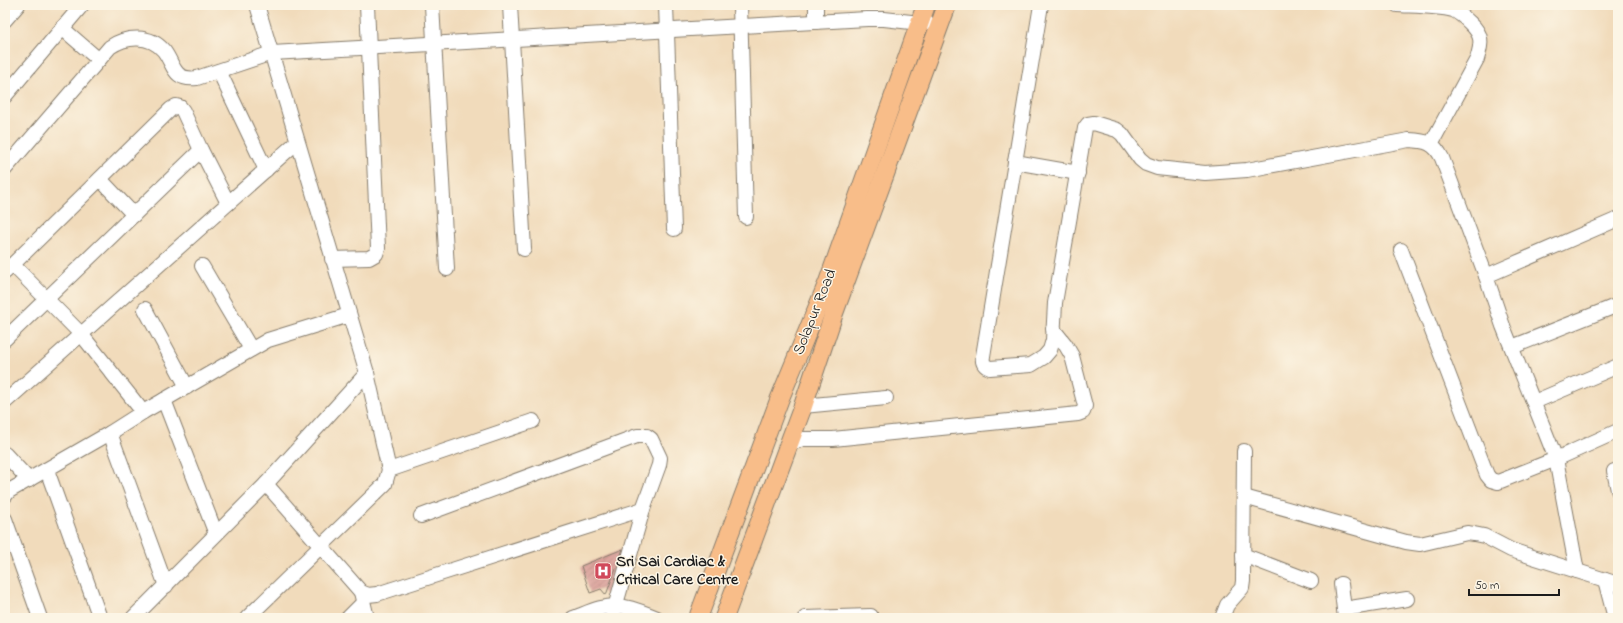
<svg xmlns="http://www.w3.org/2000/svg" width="1623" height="623" font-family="'Indie Flower',sans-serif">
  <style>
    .building { fill: url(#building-hatch) }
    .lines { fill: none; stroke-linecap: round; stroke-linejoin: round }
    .minor-casing { stroke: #867c6c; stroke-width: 16 }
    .major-casing { stroke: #867c6c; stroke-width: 20 }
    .minor { stroke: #fff; stroke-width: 14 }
    .major { stroke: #f8bd89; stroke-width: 18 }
    .labels { text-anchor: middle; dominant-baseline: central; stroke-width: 3; stroke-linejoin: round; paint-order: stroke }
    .street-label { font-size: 16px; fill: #1c1c1c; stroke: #fcf5e5 }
    .poi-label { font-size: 16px; font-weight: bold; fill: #1c1c1c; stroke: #fcf5e5; text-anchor: start }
  </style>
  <defs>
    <pattern id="building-hatch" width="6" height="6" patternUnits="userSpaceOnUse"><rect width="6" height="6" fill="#dba29b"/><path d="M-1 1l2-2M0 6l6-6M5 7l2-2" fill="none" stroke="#bb8b85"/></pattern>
  </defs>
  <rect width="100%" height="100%" fill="#fcf5e5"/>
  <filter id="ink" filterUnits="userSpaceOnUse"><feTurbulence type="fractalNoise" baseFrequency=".025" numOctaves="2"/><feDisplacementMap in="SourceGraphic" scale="8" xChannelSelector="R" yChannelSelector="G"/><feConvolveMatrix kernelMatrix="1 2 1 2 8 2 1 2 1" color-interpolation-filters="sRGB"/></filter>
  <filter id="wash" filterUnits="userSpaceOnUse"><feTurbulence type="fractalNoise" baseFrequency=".012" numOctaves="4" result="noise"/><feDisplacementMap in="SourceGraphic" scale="16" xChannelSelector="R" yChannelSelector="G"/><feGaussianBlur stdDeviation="0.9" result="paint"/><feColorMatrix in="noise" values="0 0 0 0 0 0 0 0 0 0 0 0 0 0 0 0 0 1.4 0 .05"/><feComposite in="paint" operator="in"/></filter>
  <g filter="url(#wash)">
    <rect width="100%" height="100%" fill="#f1dbbb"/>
    <g id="blocks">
      <polygon class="building" points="623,549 606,595 601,589 590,593 581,566"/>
    </g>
  </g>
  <g filter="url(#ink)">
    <use href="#blocks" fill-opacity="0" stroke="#867c6c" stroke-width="1"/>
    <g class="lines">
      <defs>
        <g id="minor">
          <polyline points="432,5 447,269"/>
          <polyline points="510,5 524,249"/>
          <polyline points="666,5 674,229"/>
          <polyline points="740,5 746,217"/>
          <path d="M1041 5 983 356C982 363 984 366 990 368L1031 365 1044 357 1050 350 1053 340 1055 303 1085 128 1088 124 1094 123 1117 130 1122 134 1140 159 1146 164 1157 168 1205 173 1247 170 1409 140C1426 141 1434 142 1442 158L1486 276"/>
          <path d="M1397 5C1414 6 1437 6 1453 10 1460 13 1465 18 1470 23 1483 35 1482 43 1477 59L1431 144"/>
          <polyline points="5,20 18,5"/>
          <polyline points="816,22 816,5"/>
          <polyline points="62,28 99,60"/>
          <polyline points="219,71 266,170"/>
          <polyline points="5,96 82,5"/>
          <polyline points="1015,162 1078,173"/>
          <path d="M5 169 110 47C126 36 150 34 164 51 175 66 173 81 197 78L272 53 867 19H884L920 23 921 20 927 22"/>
          <polyline points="100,179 134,215"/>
          <polyline points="1401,250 1487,475 1491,480 1498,482 1556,459 1503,326 1486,276 1618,219"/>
          <polyline points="332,259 369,258 376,254 378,248 367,5"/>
          <polyline points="13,265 81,334 143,412"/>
          <polyline points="202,266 251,349"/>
          <polyline points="5,272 171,109 176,106 180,107 183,111 201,150 228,203"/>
          <polyline points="145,309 187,387"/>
          <polyline points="5,339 201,150"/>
          <polyline points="1512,347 1618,305"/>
          <polyline points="164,400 268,340 349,315"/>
          <polyline points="5,402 297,142"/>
          <polyline points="1534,402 1618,366"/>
          <polyline points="803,406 886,398"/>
          <polyline points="789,444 803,439 833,439 1078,414 1083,412 1085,406 1072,356 1065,344 1053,329"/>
          <polyline points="5,454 29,480"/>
          <polyline points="47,470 100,618"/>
          <polyline points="389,470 533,421"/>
          <polyline points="1614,471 1618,490"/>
          <polyline points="266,484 367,373"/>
          <polyline points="5,496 9,491 110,433"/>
          <polyline points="1244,497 1406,542 1420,544 1467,533 1474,534 1484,536 1511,550 1618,584"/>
          <polyline points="421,516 637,436 647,436 651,439 660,458 659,465 643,509 612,618"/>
          <polyline points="5,519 40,618"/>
          <polyline points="1243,555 1311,581"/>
          <polyline points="1577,571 1556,459 1618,431"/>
          <polyline points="1605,580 1615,618"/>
          <polyline points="1341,584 1345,618"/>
          <polyline points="166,586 110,433 143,412 164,400 216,534"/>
          <polyline points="361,592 367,618"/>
          <polyline points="1344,609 1407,599"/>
          <polyline points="133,618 266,484 361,592 368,595 377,594 643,509"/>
          <polyline points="247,618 385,484 389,470 367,373 257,5"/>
          <polyline points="348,618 363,603"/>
          <path d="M573 618C587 613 603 605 618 606 632 607 644 613 657 618"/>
          <polyline points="805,618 871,616"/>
          <polyline points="1222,618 1227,605 1242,588 1243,581 1244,451"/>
        </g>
        <g id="major">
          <polyline points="698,618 780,398 828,282 926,5"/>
          <polyline points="724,618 803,406 834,313 947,5"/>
        </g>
      </defs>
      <use href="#minor" class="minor-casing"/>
      <use href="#major" class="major-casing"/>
      <use href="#minor" class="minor"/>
      <use href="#major" class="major"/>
    </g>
  </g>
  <defs>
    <symbol id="hospital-square" viewBox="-11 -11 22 22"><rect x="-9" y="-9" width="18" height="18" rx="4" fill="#d1495b" stroke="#fcf5e5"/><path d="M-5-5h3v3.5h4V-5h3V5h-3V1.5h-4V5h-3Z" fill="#fff"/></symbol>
  </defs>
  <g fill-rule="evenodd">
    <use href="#hospital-square" x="593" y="561" width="20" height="20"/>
  </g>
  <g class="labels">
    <g class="street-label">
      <text transform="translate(815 312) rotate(-68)">Solapur Road</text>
    </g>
    <g class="poi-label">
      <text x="616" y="562">Sri Sai Cardiac &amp;<tspan x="616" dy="18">Critical Care Centre</tspan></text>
    </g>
  </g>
  <rect width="1623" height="623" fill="none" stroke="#fcf5e5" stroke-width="20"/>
  <path d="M1469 589v6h90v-6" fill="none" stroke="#1c1c1c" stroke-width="2"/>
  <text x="1475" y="589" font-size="12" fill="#1c1c1c" stroke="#fcf5e5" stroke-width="3" paint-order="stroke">50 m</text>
</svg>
